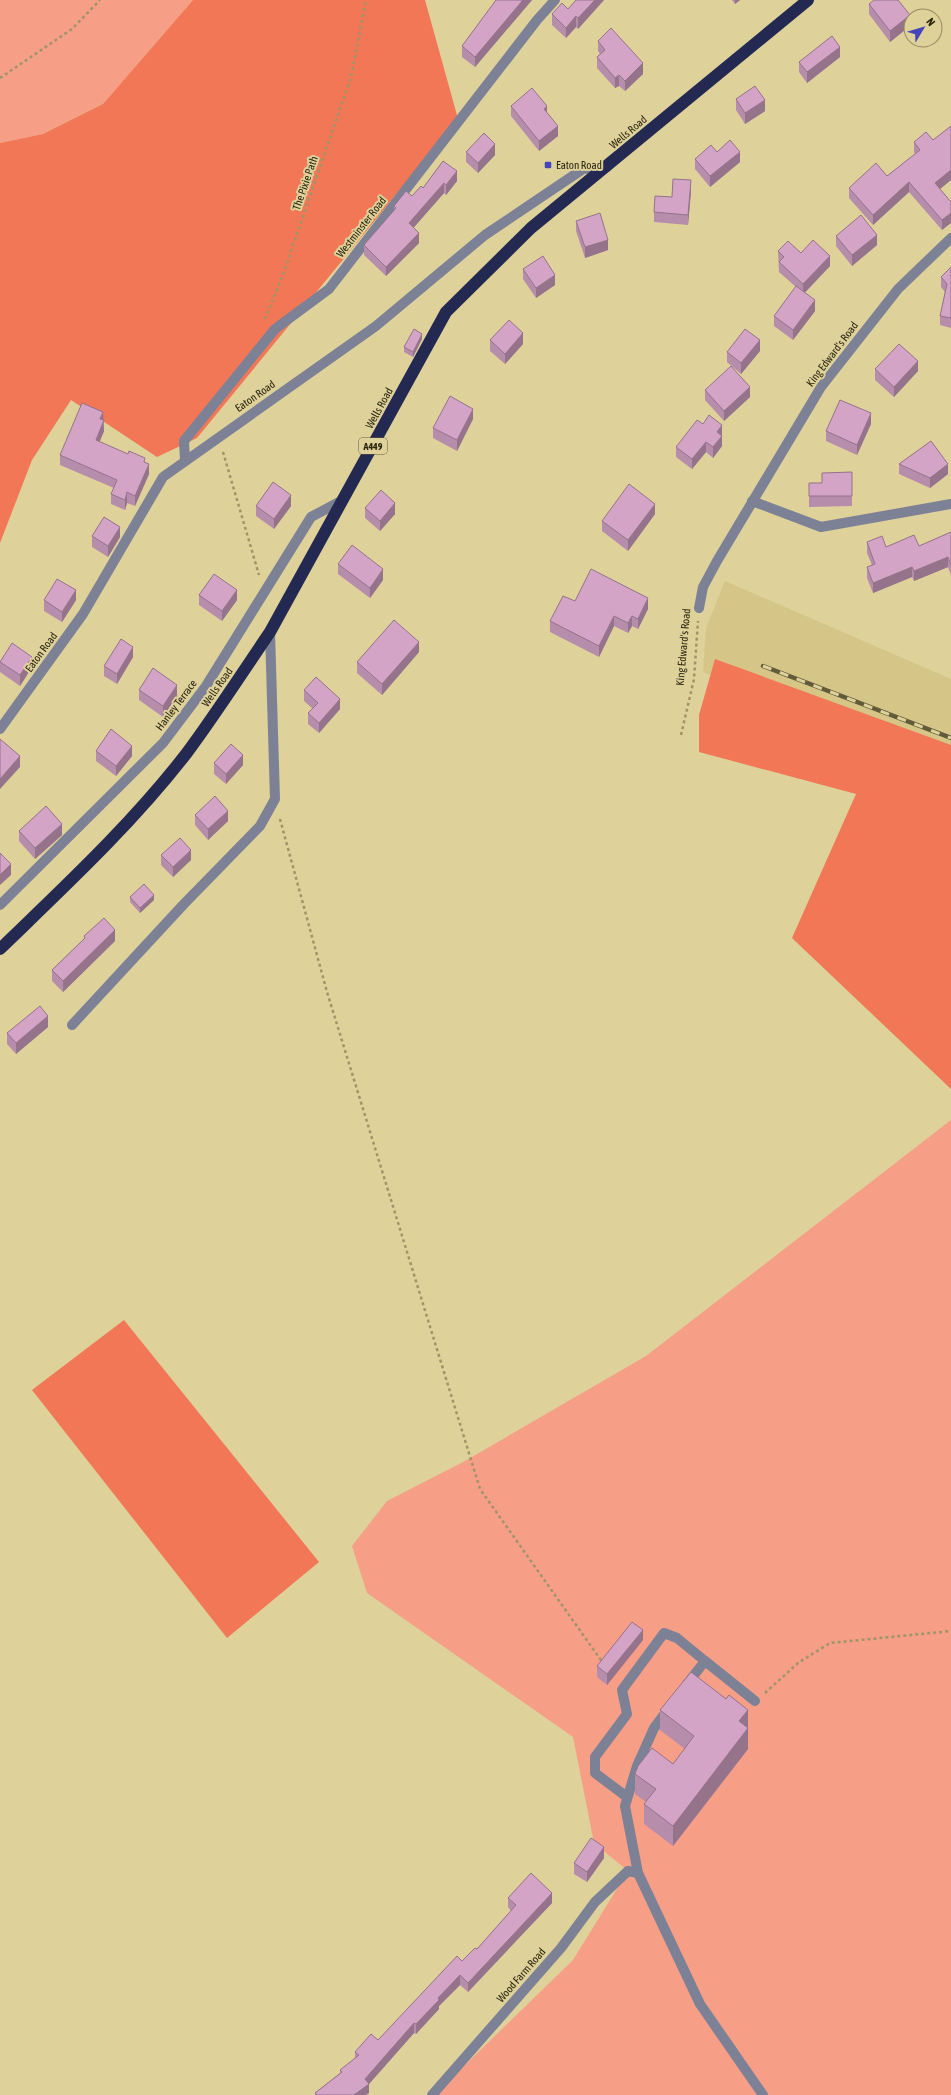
<svg xmlns="http://www.w3.org/2000/svg" width="951" height="2095" font-family="'Asap Condensed',sans-serif">
  <style>
    .built { fill: #d5c687 }
    .green { fill: #f79e86 }
    .forest { fill: #f17756 }
    .lines { fill: none; stroke-linecap: round; stroke-linejoin: round }
    .path { stroke: #9f9569; stroke-width: 2.5; stroke-dasharray: 3 3; stroke-linecap: butt }
    .minor { stroke: #7c8196; stroke-width: 10 }
    .highway { stroke: #242952; stroke-width: 12 }
    .rail-casing { stroke: #625b3a; stroke-width: 4.5 }
    .rail { stroke: #ded19a; stroke-width: 3; stroke-dasharray: 9; stroke-linecap: butt }
    .wall { fill: #b68dab }
    .shaded-wall { fill: #94738b }
    .building { fill: #d4a4c7; stroke: #94738b }
    .poi-dot { fill: #4445bb; stroke: #ded19a; stroke-width: 1.5 }
    .labels { text-anchor: middle; dominant-baseline: central; stroke-width: 4; stroke-linejoin: round; paint-order: stroke }
    .shield { fill: #ded19a; stroke: #605939; stroke-width: 1 }
    .shield-label { font-size: 10px; font-weight: bold; fill: #2a250f }
    .street-label { font-size: 11px; fill: #2a250f; stroke: #ded19a }
    .poi-label { font-size: 11px; fill: #2a250f; stroke: #ded19a; text-anchor: start }
  </style>
  <rect width="100%" height="100%" fill="#ded19a"/>
  <polygon class="built" points="725,581 951,679 951,768 703,672 706,628"/>
  <g class="green">
    <polygon points="0,0 193,0 103,104 43,134 0,143"/>
    <polygon points="951,1120 951,2095 431,2095 466,2064 573,1960 628,1871 594,1843 573,1737 367,1593 352,1546 387,1501 465,1461 646,1356"/>
  </g>
  <g class="forest">
    <polygon points="193,0 425,0 458,119 197,438 157,457 71,400 32,460 0,543 0,143 43,134 103,104"/>
    <polygon points="715,659 951,745 951,1089 792,938 856,794 699,752 699,715"/>
    <polygon points="124,1320 319,1562 227,1638 32,1390"/>
  </g>
  <g class="lines">
    <g class="path">
      <polyline points="0,78 72,29 100,0"/>
      <polyline points="265,319 284,272 351,77 366,0"/>
      <polyline points="223,452 259,575"/>
      <polyline points="681,735 694,679 698,621"/>
      <polyline points="280,819 327,992 480,1489 603,1663"/>
      <polyline points="765,1693 798,1663 830,1643 951,1631"/>
    </g>
    <g class="minor">
      <polyline points="185,460 184,441 275,329 329,289 537,20 555,0"/>
      <polyline points="752,501 821,527 951,504"/>
      <polyline points="699,608 703,587 717,561 821,387 898,289 951,238"/>
      <polyline points="0,729 83,614 163,477 376,326 485,235 583,169 607,167"/>
      <polyline points="0,905 163,743 206,686 311,517 343,500"/>
      <polyline points="72,1025 183,905 260,826 275,799 270,632"/>
      <polyline points="687,1684 705,1661 755,1701"/>
      <polyline points="669,1708 654,1728 637,1766 625,1806 638,1873 700,2004 763,2095"/>
      <polyline points="627,1797 595,1773 595,1757 627,1714 622,1690 664,1633 677,1638 705,1661"/>
      <polyline points="432,2095 561,1948 595,1902 628,1871 638,1873"/>
    </g>
    <path class="highway" d="M0 949C64 887 131 825 186 754 215 715 242 673 270 632L446 312 531 228 808 0"/>
    <defs>
      <polyline id="rail" points="763,666 951,738"/>
    </defs>
    <use href="#rail" class="rail-casing"/>
    <use href="#rail" class="rail"/>
  </g>
  <g class="wall">
    <polygon points="496,0 532,0 475,67 462,57 462,46"/>
    <polygon points="604,0 578,29 576,27 566,38 552,25 552,14"/>
    <polygon points="732,0 740,0 735,4"/>
    <polygon points="869,4 910,26 890,42 869,14"/>
    <polygon points="598,41 643,74 625,91 619,86 615,88 597,68 597,57 600,54 598,51"/>
    <polygon points="840,57 807,83 799,72 799,62"/>
    <polygon points="736,99 765,111 745,124 736,110"/>
    <polygon points="511,106 558,136 539,151 511,116"/>
    <polygon points="951,126 951,180 940,189 951,202 942,230 909,192 873,225 849,198 849,188 887,176 915,154 914,152 914,142 933,140"/>
    <polygon points="466,152 495,155 478,173 466,162"/>
    <polygon points="717,152 740,162 710,187 695,169 695,159"/>
    <polygon points="443,161 457,181 446,195 444,193 413,228 419,243 386,276 364,255 364,245 394,211 394,206 412,196 423,188"/>
    <polygon points="691,191 688,225 654,222 654,212 672,197"/>
    <polygon points="576,221 608,250 585,258 576,231"/>
    <polygon points="836,236 877,245 852,266 836,246"/>
    <polygon points="778,251 801,253 830,266 805,293 815,311 793,340 774,326 774,316 796,287 779,272"/>
    <polygon points="951,267 951,328 940,325 940,316 945,292 941,287 941,277"/>
    <polygon points="523,269 555,285 536,298 523,279"/>
    <polygon points="422,339 413,357 404,352 404,347"/>
    <polygon points="490,340 523,344 505,364 490,351"/>
    <polygon points="760,351 741,374 727,362 727,352"/>
    <polygon points="875,369 918,371 894,397 875,380"/>
    <polygon points="705,390 750,397 724,421 705,400"/>
    <polygon points="473,419 457,451 433,438 433,428"/>
    <polygon points="103,420 104,431 99,442 145,462 149,474 135,506 127,503 125,510 111,504 111,494 114,488 60,465 60,455"/>
    <polygon points="703,424 722,435 722,446 713,458 706,452 692,469 676,457 676,447"/>
    <polygon points="871,424 857,455 826,441 826,431"/>
    <polygon points="899,464 948,474 930,488 899,474"/>
    <polygon points="852,472 852,506 809,507 809,483 822,483"/>
    <polygon points="256,506 291,506 274,529 256,516"/>
    <polygon points="365,508 395,514 380,531 365,518"/>
    <polygon points="655,514 628,551 602,531 602,521"/>
    <polygon points="951,529 951,575 948,567 914,581 912,577 873,593 867,578 867,567 872,565 867,553 867,542 886,547 919,546 951,532"/>
    <polygon points="92,536 120,537 108,557 92,547"/>
    <polygon points="338,564 383,580 370,598 338,574"/>
    <polygon points="199,595 237,600 222,621 199,605"/>
    <polygon points="44,600 76,600 62,622 44,611"/>
    <polygon points="575,601 648,609 638,629 632,626 628,633 614,626 599,657 550,632 550,621"/>
    <polygon points="419,652 382,695 357,673 357,662"/>
    <polygon points="133,657 117,684 104,676 104,666"/>
    <polygon points="0,661 32,667 20,686 0,672"/>
    <polygon points="139,690 177,696 163,717 139,700"/>
    <polygon points="304,690 340,709 319,733 308,724 308,713 313,709 304,701"/>
    <polygon points="96,751 132,756 116,776 96,761"/>
    <polygon points="214,763 243,765 226,784 214,774"/>
    <polygon points="195,815 228,821 208,840 195,825"/>
    <polygon points="19,831 62,835 35,859 19,841"/>
    <polygon points="161,855 191,860 173,877 161,865"/>
    <polygon points="130,897 154,900 140,913 130,902"/>
    <polygon points="84,936 115,941 63,992 52,981 52,970 84,939"/>
    <polygon points="48,1027 16,1054 7,1044 7,1033"/>
    <polygon points="643,1640 607,1685 597,1677 597,1666"/>
    <polygon points="726,1699 748,1710 748,1749 673,1846 644,1824 644,1804 646,1802 635,1794 635,1774 673,1764 685,1749 660,1730 660,1710"/>
    <polygon points="604,1858 587,1882 574,1874 574,1863"/>
    <polygon points="508,1898 552,1903 468,1992 460,1985 439,2006 439,2009 416,2034 414,2033 369,2084 369,2093 366,2095 315,2095 315,2093 340,2073 340,2070 355,2058 355,2052 378,2040 462,1961 477,1949 511,1911 508,1907"/>
  </g>
  <g class="shaded-wall">
    <polygon points="523,0 532,0 475,67 475,57"/>
    <polygon points="595,0 604,0 578,29 578,18"/>
    <polygon points="735,0 740,0 735,4"/>
    <polygon points="910,15 910,26 890,42 890,31"/>
    <polygon points="576,16 576,27 566,38 566,28"/>
    <polygon points="840,47 840,57 807,83 807,72"/>
    <polygon points="643,63 643,74 625,91 625,81"/>
    <polygon points="619,75 619,86 615,88 615,78"/>
    <polygon points="765,100 765,111 745,124 745,113"/>
    <polygon points="547,106 547,117 544,109"/>
    <polygon points="558,126 558,136 539,151 539,141"/>
    <polygon points="495,144 495,155 478,173 478,163"/>
    <polygon points="740,152 740,162 710,187 710,176"/>
    <polygon points="951,170 951,180 935,193 935,183"/>
    <polygon points="457,171 457,181 446,195 446,185"/>
    <polygon points="691,180 691,191 688,225 688,215"/>
    <polygon points="909,182 909,192 873,225 873,215"/>
    <polygon points="444,183 444,193 409,233 409,223"/>
    <polygon points="951,213 951,223 942,230 942,220"/>
    <polygon points="419,233 419,243 386,276 386,267"/>
    <polygon points="877,235 877,245 852,266 852,255"/>
    <polygon points="608,240 608,250 585,258 585,247"/>
    <polygon points="830,256 830,266 803,294 803,284"/>
    <polygon points="555,275 555,285 536,298 536,288"/>
    <polygon points="815,300 815,311 793,340 793,330"/>
    <polygon points="523,333 523,344 505,364 505,354"/>
    <polygon points="422,334 422,339 413,357 413,352"/>
    <polygon points="760,340 760,351 741,374 741,363"/>
    <polygon points="918,361 918,371 894,397 894,387"/>
    <polygon points="750,387 750,397 724,421 724,411"/>
    <polygon points="473,409 473,419 457,451 457,440"/>
    <polygon points="103,412 104,431 96,451 96,440 100,419"/>
    <polygon points="871,413 871,424 857,455 857,445"/>
    <polygon points="722,425 722,446 713,458 713,447 717,432"/>
    <polygon points="706,442 706,452 692,469 692,459"/>
    <polygon points="149,464 149,474 135,506 135,496"/>
    <polygon points="948,464 948,474 930,488 930,478"/>
    <polygon points="127,492 127,503 125,510 125,500"/>
    <polygon points="291,495 291,506 274,529 274,519"/>
    <polygon points="395,503 395,514 380,531 380,521"/>
    <polygon points="655,504 655,514 628,551 628,540"/>
    <polygon points="120,527 120,537 108,557 108,546"/>
    <polygon points="948,557 948,567 914,581 914,571"/>
    <polygon points="912,567 912,577 873,593 873,583"/>
    <polygon points="383,569 383,580 370,598 370,588"/>
    <polygon points="76,590 76,600 62,622 62,612"/>
    <polygon points="237,590 237,600 222,621 222,611"/>
    <polygon points="648,598 648,609 638,629 638,619"/>
    <polygon points="614,616 614,626 599,657 599,646"/>
    <polygon points="632,616 632,626 628,633 628,623"/>
    <polygon points="419,642 419,652 382,695 382,684"/>
    <polygon points="133,647 133,657 117,684 117,674"/>
    <polygon points="32,657 32,667 20,686 20,675"/>
    <polygon points="177,685 177,696 163,717 163,706"/>
    <polygon points="340,699 340,709 319,733 319,723"/>
    <polygon points="132,746 132,756 116,776 116,766"/>
    <polygon points="243,755 243,765 226,784 226,774"/>
    <polygon points="20,756 20,767 0,789 0,779"/>
    <polygon points="228,811 228,821 208,840 208,829"/>
    <polygon points="62,824 62,835 35,859 35,848"/>
    <polygon points="191,850 191,860 173,877 173,867"/>
    <polygon points="11,864 11,875 0,885 0,875"/>
    <polygon points="154,895 154,900 140,913 140,908"/>
    <polygon points="115,930 115,941 63,992 63,981"/>
    <polygon points="48,1016 48,1027 16,1054 16,1043"/>
    <polygon points="643,1630 643,1640 607,1685 607,1674"/>
    <polygon points="748,1710 748,1749 673,1846 673,1826 739,1721"/>
    <polygon points="604,1847 604,1858 587,1882 587,1872"/>
    <polygon points="552,1893 552,1903 468,1992 468,1983"/>
    <polygon points="460,1975 460,1985 439,2006 439,2009 416,2034 416,2024 438,1998"/>
    <polygon points="414,2023 414,2033 369,2084 369,2093 366,2095 354,2095 365,2079"/>
  </g>
  <g class="building">
    <polygon points="496,0 523,0 475,57 462,46"/>
    <polygon points="576,0 595,0 578,18 576,16 566,28 552,14 562,3 568,9"/>
    <polygon points="874,0 898,0 910,15 890,31 869,4"/>
    <polygon points="611,28 643,63 625,81 619,75 615,78 597,57 605,50 598,41"/>
    <polygon points="832,36 840,47 807,72 799,62"/>
    <polygon points="755,86 765,100 745,113 736,99"/>
    <polygon points="532,88 547,106 544,109 558,126 539,141 511,106"/>
    <polygon points="951,126 951,170 935,183 951,202 951,213 942,220 909,182 873,215 849,188 876,163 887,176 920,150 914,142 926,132 933,140"/>
    <polygon points="484,133 495,144 478,163 466,152"/>
    <polygon points="730,140 740,152 710,176 695,159 711,145 717,152"/>
    <polygon points="443,161 457,171 446,185 444,183 409,223 419,233 386,267 364,245 396,208 394,206 406,191 412,196 421,186 423,188"/>
    <polygon points="673,179 691,180 688,215 654,212 655,196 672,197"/>
    <polygon points="600,213 608,240 585,247 576,221"/>
    <polygon points="861,215 877,235 852,255 836,236"/>
    <polygon points="813,240 830,256 803,284 779,262 784,257 778,251 788,241 801,253"/>
    <polygon points="543,256 555,275 536,288 523,269"/>
    <polygon points="951,267 951,318 940,316 947,284 941,277"/>
    <polygon points="796,286 815,300 793,330 774,316"/>
    <polygon points="509,320 523,333 505,354 490,340"/>
    <polygon points="414,329 422,334 413,352 404,347"/>
    <polygon points="745,329 760,340 741,363 727,352"/>
    <polygon points="899,344 918,361 894,387 875,369"/>
    <polygon points="731,366 750,387 724,411 705,390"/>
    <polygon points="450,396 473,409 457,440 433,428"/>
    <polygon points="840,400 871,413 857,445 826,431"/>
    <polygon points="82,403 103,412 100,419 104,420 96,440 128,454 129,451 145,458 144,462 149,464 135,496 127,492 125,500 111,494 117,480 60,455"/>
    <polygon points="709,415 722,425 717,432 722,436 713,447 706,442 692,459 676,447 697,420 703,424"/>
    <polygon points="931,441 948,464 930,478 899,464"/>
    <polygon points="852,472 852,496 809,496 809,483 822,483 822,473"/>
    <polygon points="273,482 291,495 274,519 256,506"/>
    <polygon points="629,484 655,504 628,540 602,521"/>
    <polygon points="381,490 395,503 380,521 365,508"/>
    <polygon points="104,517 120,527 108,546 92,536"/>
    <polygon points="951,532 951,565 948,557 914,571 912,567 873,583 867,567 875,564 867,542 882,536 886,547 914,535 919,546"/>
    <polygon points="352,545 383,569 370,588 338,564"/>
    <polygon points="591,569 648,598 638,619 632,616 628,623 614,616 599,646 550,621 563,596 575,601"/>
    <polygon points="214,574 237,590 222,611 199,595"/>
    <polygon points="57,579 76,590 62,612 44,600"/>
    <polygon points="394,620 419,642 382,684 357,662"/>
    <polygon points="121,639 133,647 117,674 104,666"/>
    <polygon points="12,643 32,657 20,675 0,662"/>
    <polygon points="153,668 177,685 163,706 139,690"/>
    <polygon points="316,677 340,699 319,723 308,713 318,703 304,690"/>
    <polygon points="111,729 132,746 116,766 96,751"/>
    <polygon points="0,739 20,756 0,779"/>
    <polygon points="231,744 243,755 226,774 214,763"/>
    <polygon points="215,796 228,811 208,829 195,815"/>
    <polygon points="46,806 62,824 35,848 19,831"/>
    <polygon points="180,838 191,850 173,867 161,855"/>
    <polygon points="0,853 11,864 0,875"/>
    <polygon points="144,884 154,895 140,908 130,897"/>
    <polygon points="104,918 115,930 63,981 52,970 85,938 84,936"/>
    <polygon points="40,1006 48,1016 16,1043 7,1033"/>
    <polygon points="632,1622 643,1630 607,1674 597,1666"/>
    <polygon points="691,1672 726,1699 729,1695 748,1710 739,1721 748,1728 673,1826 644,1804 656,1789 635,1774 638,1766 652,1748 673,1764 694,1736 660,1710"/>
    <polygon points="591,1838 604,1847 587,1872 574,1863"/>
    <polygon points="531,1873 552,1893 468,1983 460,1975 438,1998 439,2000 416,2024 414,2023 365,2079 369,2084 354,2095 317,2095 315,2093 342,2072 340,2070 359,2055 355,2052 371,2034 378,2040 457,1956 462,1961 475,1948 477,1949 516,1905 508,1898"/>
  </g>
  <rect class="poi-dot" x="544" y="161" width="8" height="8" rx="2"/>
  <g class="labels">
    <rect class="shield" x="359" y="438" width="28" height="16" rx="3"/>
    <g class="shield-label">
      <text x="373" y="446">A449</text>
    </g>
    <g class="street-label">
      <text transform="translate(628 132) rotate(-40)">Wells Road</text>
      <text transform="translate(305 183) rotate(-71)">The Pixie Path</text>
      <text transform="translate(361 227) rotate(-52)">Westminster Road</text>
      <text transform="translate(832 354) rotate(-53)">King Edward's Road</text>
      <text transform="translate(255 396) rotate(-35)">Eaton Road</text>
      <text transform="translate(379 408) rotate(-61)">Wells Road</text>
      <text transform="translate(683 647) rotate(-85)">King Edward's Road</text>
      <text transform="translate(41 652) rotate(-54)">Eaton Road</text>
      <text transform="translate(217 687) rotate(-55)">Wells Road</text>
      <text transform="translate(176 705) rotate(-53)">Hanley Terrace</text>
      <text transform="translate(521 1975) rotate(-49)">Wood Farm Road</text>
    </g>
    <g class="poi-label">
      <text x="556" y="165">Eaton Road</text>
    </g>
  </g>
  <g transform="translate(923 28) rotate(52)"><circle r="19" fill="#ded19a" stroke="#968c62"/>
  <path d="M0-3L7 15L0 10L-7 15Z" fill="#4445bb"/>
  <text y="-6" font-size="11" font-weight="bold" text-anchor="middle" fill="#2a250f">N</text>
  </g>
</svg>
